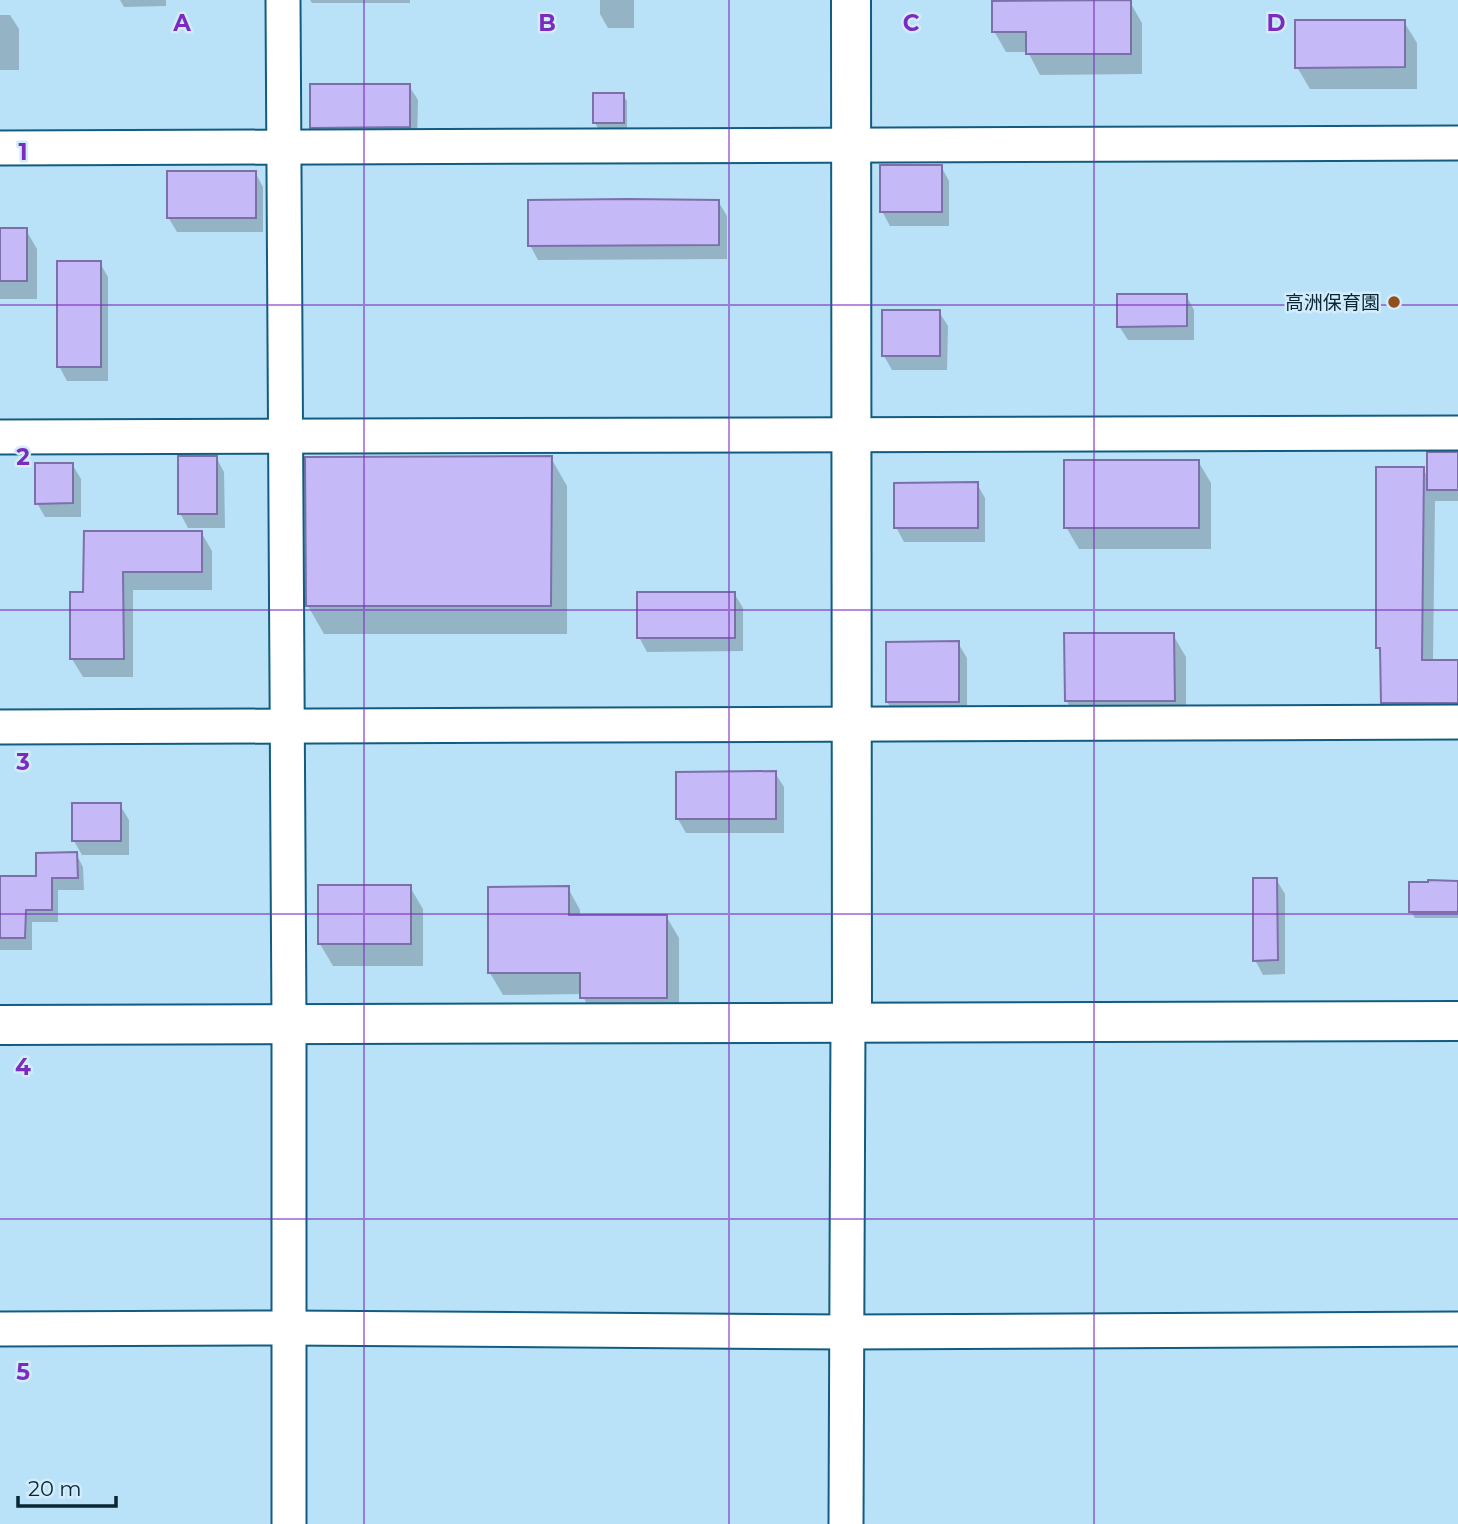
<svg xmlns="http://www.w3.org/2000/svg" width="1458" height="1524" font-family="Montserrat,'Noto Sans JP',sans-serif">
  <style>
    .shadow { fill: #0003 }
    .building { fill: #c6b9f7; stroke: #7d70a9; stroke-width: 2 }
    .lines { fill: none; stroke-linecap: round; stroke-linejoin: round }
    .street-casing { stroke: #125d7f; stroke-width: 37 }
    .secondary-casing { stroke: #125d7f; stroke-width: 42 }
    .street { stroke: #fff; stroke-width: 33 }
    .secondary { stroke: #fff; stroke-width: 38 }
    .grid { fill: none; stroke: #7b2cbf; stroke-width: 2; stroke-opacity: 0.55 }
    .poi-dot { fill: #914f1d; stroke: #d2ecfc; stroke-width: 2.5 }
    .labels { text-anchor: middle; dominant-baseline: central; stroke-width: 5; stroke-linejoin: round; paint-order: stroke }
    .poi-label { font-size: 19px; fill: #092634; stroke: #d2ecfc; text-anchor: end }
    .grid-label { font-size: 23px; text-anchor: middle; font-weight: bold; fill: #7b2cbf; stroke: #d2ecfc; stroke-width: 5; stroke-linejoin: round; paint-order: stroke }
  </style>
  <rect width="100%" height="100%" fill="#b9e1f8"/>
  <g class="shadow">
    <polygon points="120,0 166,0 166,6 124,7"/>
    <polygon points="310,0 410,0 410,3 312,3"/>
    <polygon points="600,0 634,0 634,28 608,28 600,14"/>
    <polygon points="1130,2 1142,23 1142,74 1040,75 1028,52 1006,52 994,31"/>
    <polygon points="0,15 10,15 19,29 19,70 0,70"/>
    <polygon points="1404,22 1417,43 1417,89 1310,89 1297,67"/>
    <polygon points="409,86 418,100 417,141 320,142 312,127"/>
    <polygon points="623,95 627,101 627,129 599,130 595,123"/>
    <polygon points="941,166 949,181 949,226 890,226 882,211"/>
    <polygon points="255,172 263,187 263,232 177,232 168,217"/>
    <polygon points="718,201 727,216 727,259 538,260 530,245"/>
    <polygon points="0,230 26,230 37,249 37,299 0,299"/>
    <polygon points="100,263 108,277 108,381 67,381 59,366"/>
    <polygon points="1186,295 1194,310 1194,340 1128,340 1119,326"/>
    <polygon points="939,312 948,326 947,370 892,370 884,356"/>
    <polygon points="1458,454 1458,501 1435,501 1433,662 1458,662 1458,724 1394,723 1382,703 1382,654 1378,647 1423,469 1429,479"/>
    <polygon points="216,457 224,472 225,528 188,528 180,513"/>
    <polygon points="551,458 567,486 567,634 324,634 308,606"/>
    <polygon points="1198,461 1211,483 1211,549 1079,549 1066,527"/>
    <polygon points="72,464 81,479 81,517 45,517 37,503"/>
    <polygon points="977,484 985,498 985,542 904,542 896,527"/>
    <polygon points="201,532 212,551 212,590 133,590 133,677 83,677 72,659 85,594 85,533"/>
    <polygon points="734,593 743,608 743,651 647,652 639,637"/>
    <polygon points="1173,635 1186,657 1186,722 1079,722 1066,700"/>
    <polygon points="958,643 967,658 967,715 896,716 887,702"/>
    <polygon points="775,773 784,787 784,833 686,833 678,819"/>
    <polygon points="120,805 129,820 129,855 82,855 74,841"/>
    <polygon points="76,854 83,867 84,890 58,890 58,922 32,922 32,950 0,950 0,878 38,878"/>
    <polygon points="1276,879 1285,894 1285,974 1263,975 1255,960"/>
    <polygon points="1458,883 1458,918 1415,918 1411,912"/>
    <polygon points="410,887 423,909 423,966 333,966 320,944"/>
    <polygon points="568,888 580,910 580,917 666,916 679,938 679,1019 594,1019 582,994 503,995 490,973"/>
  </g>
  <g class="building">
    <polygon points="1131,0 1131,54 1026,54 1026,32 992,32 992,1"/>
    <polygon points="1295,20 1405,20 1405,67 1295,68"/>
    <polygon points="310,84 410,84 410,127 310,128"/>
    <rect x="593" y="93" width="31" height="30"/>
    <rect x="880" y="165" width="62" height="47"/>
    <rect x="167" y="171" width="89" height="47"/>
    <polygon points="629,199 719,200 719,245 528,246 528,200"/>
    <rect x="0" y="228" width="27" height="53"/>
    <rect x="57" y="261" width="44" height="106"/>
    <polygon points="1117,294 1187,294 1187,326 1117,327"/>
    <rect x="882" y="310" width="58" height="46"/>
    <rect x="1427" y="452" width="31" height="38"/>
    <rect x="178" y="456" width="39" height="58"/>
    <polygon points="552,456 551,606 306,606 305,457"/>
    <rect x="1064" y="460" width="135" height="68"/>
    <polygon points="35,463 73,463 73,503 35,504"/>
    <polygon points="1376,467 1424,467 1422,660 1458,660 1458,703 1381,703 1380,648 1376,648"/>
    <polygon points="978,482 978,528 894,528 894,483"/>
    <polygon points="84,531 202,531 202,572 123,572 124,659 70,659 70,592 83,592"/>
    <rect x="637" y="592" width="98" height="46"/>
    <polygon points="1064,633 1174,633 1175,701 1065,701"/>
    <polygon points="959,641 959,702 886,702 886,642"/>
    <polygon points="776,771 776,819 676,819 676,772"/>
    <rect x="72" y="803" width="49" height="38"/>
    <polygon points="77,852 78,878 52,878 52,910 26,910 25,938 0,938 0,876 36,876 36,853"/>
    <polygon points="1253,878 1277,878 1278,960 1253,961"/>
    <polygon points="1428,880 1458,881 1458,912 1409,912 1409,882 1428,882"/>
    <rect x="318" y="885" width="93" height="59"/>
    <polygon points="569,886 569,915 667,915 667,998 580,998 580,973 488,973 488,887"/>
  </g>
  <g class="lines">
    <defs>
      <g id="street">
        <polyline points="283,0 289,1024 289,1524"/>
        <polyline points="0,148 1458,143"/>
        <polyline points="0,437 1458,433"/>
        <polyline points="0,727 1458,722"/>
        <polyline points="0,1329 287,1328 847,1332 1458,1329"/>
        <polyline points="846,1524 848,1022"/>
      </g>
      <g id="secondary">
        <polyline points="851,0 852,1023"/>
        <polyline points="0,1025 1458,1021"/>
      </g>
    </defs>
    <use href="#street" class="street-casing"/>
    <use href="#secondary" class="secondary-casing"/>
    <use href="#street" class="street"/>
    <use href="#secondary" class="secondary"/>
  </g>
  <path class="grid" d="M364 0V1524M729 0V1524M1094 0V1524M0 305H1458M0 610H1458M0 914H1458M0 1219H1458"/>
  <circle class="poi-dot" cx="1394" cy="302" r="7"/>
  <g class="labels">
    <g class="poi-label">
      <text x="1380" y="302">高洲保育園</text>
    </g>
  </g>
  <g class="grid-label">
    <text x="182" y="31">A</text>
    <text x="547" y="31">B</text>
    <text x="911" y="31">C</text>
    <text x="1276" y="31">D</text>
    <text x="23" y="160">1</text>
    <text x="23" y="465">2</text>
    <text x="23" y="770">3</text>
    <text x="23" y="1075">4</text>
    <text x="23" y="1380">5</text>
  </g>
  <path d="M18 1496v10h98v-10" fill="none" stroke="#092634" stroke-width="3.5"/>
  <text x="28" y="1496" font-size="21" fill="#092634" stroke="#d2ecfc" stroke-width="5" paint-order="stroke">20 m</text>
</svg>
